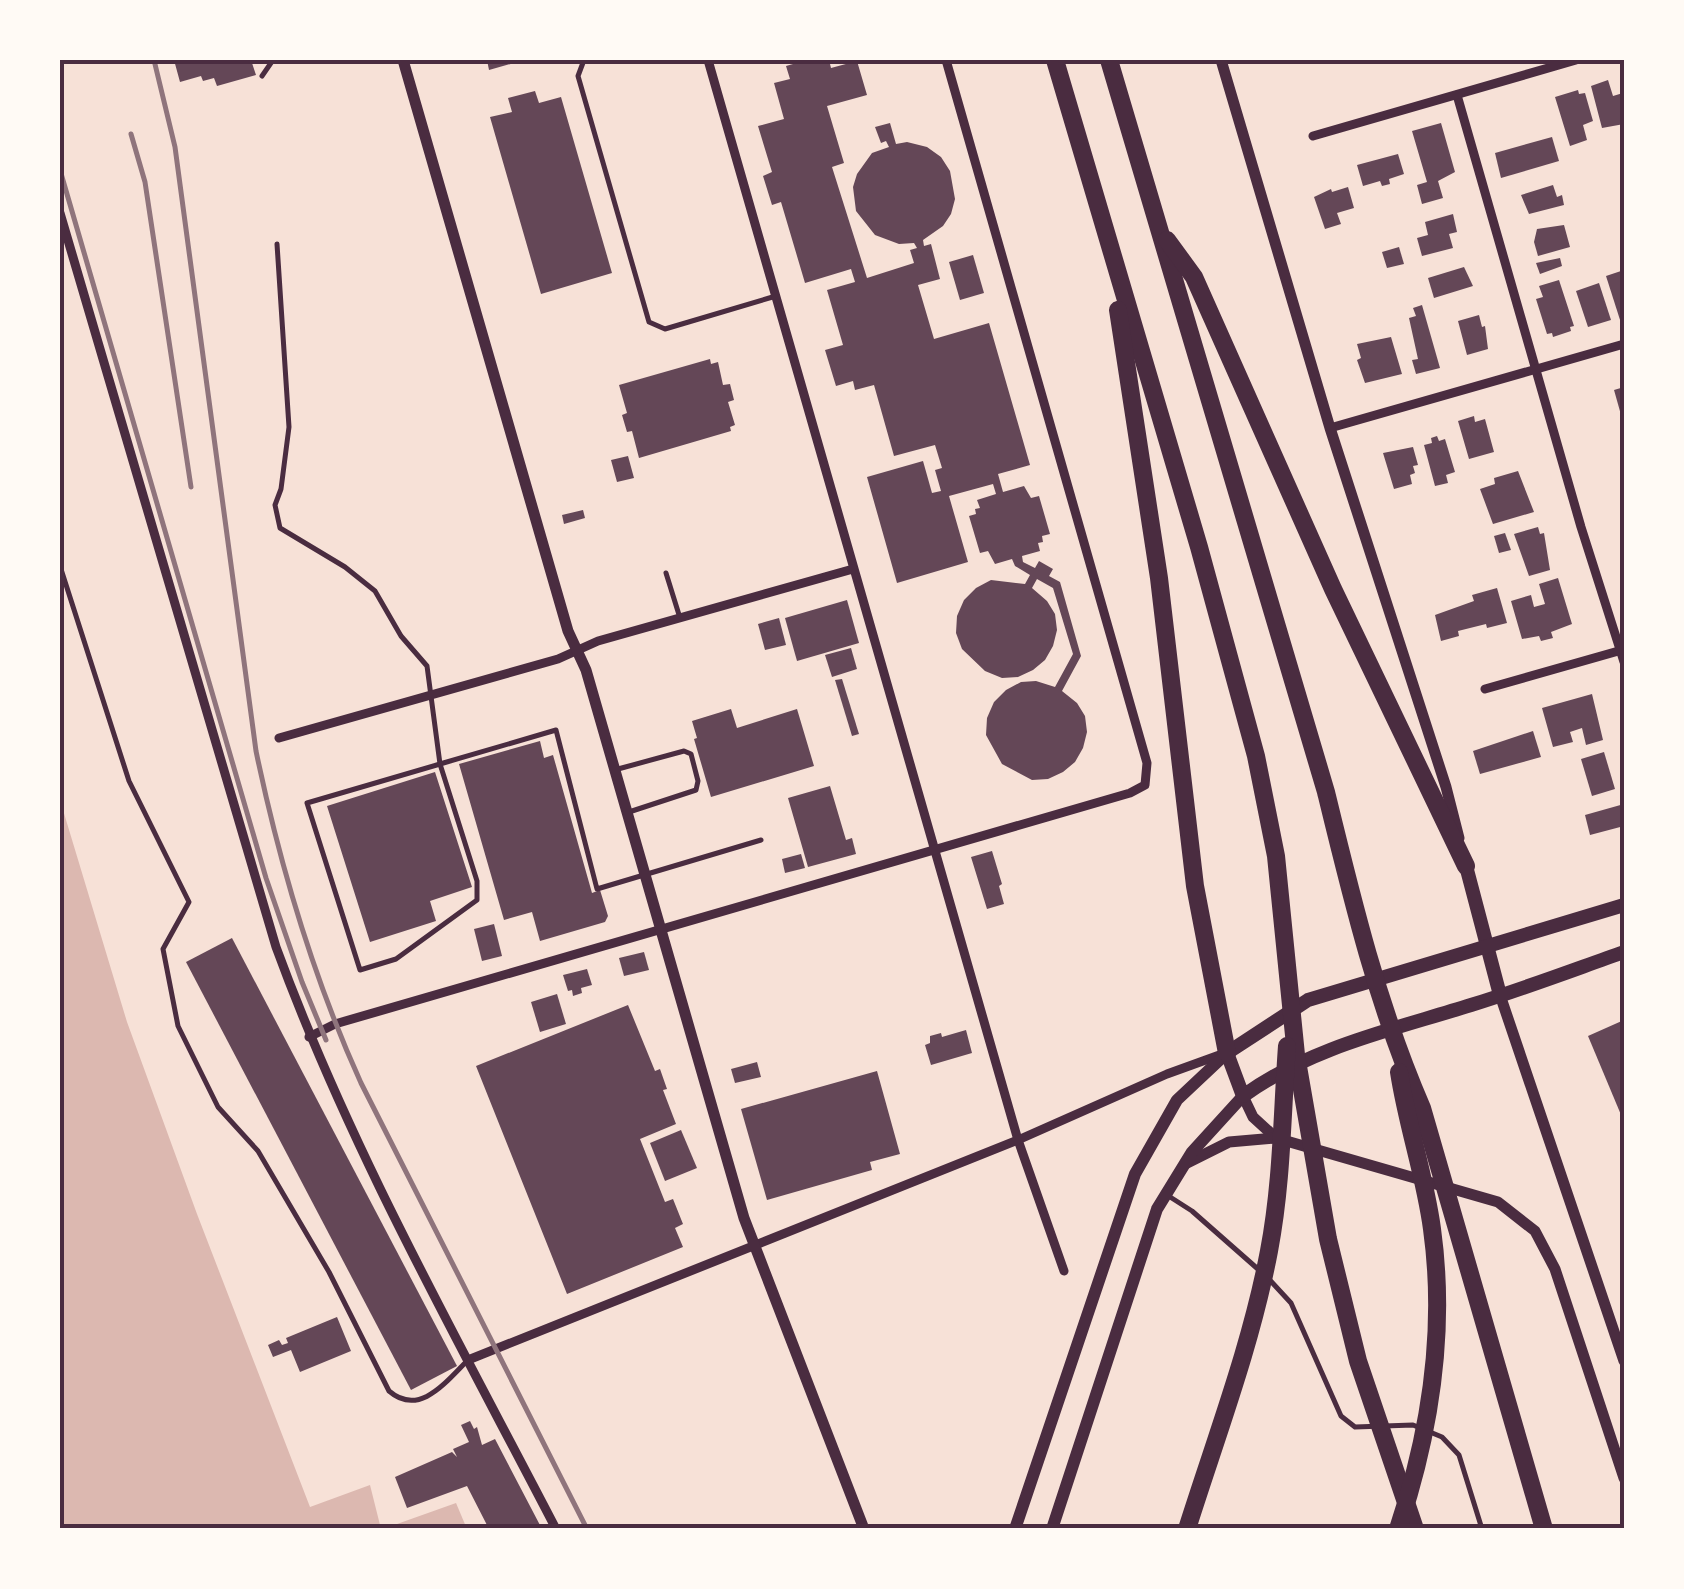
<svg xmlns="http://www.w3.org/2000/svg" width="1684" height="1589" font-family="'Source Sans 3',sans-serif">
  <style>
    .water { fill: #dcb8b0 }
    .building { fill: #644757 }
    .lines { fill: none; stroke-linecap: round; stroke-linejoin: round }
    .service { stroke: #4a2c40; stroke-width: 5 }
    .minor { stroke: #4a2c40; stroke-width: 9 }
    .tertiary { stroke: #4a2c40; stroke-width: 11 }
    .secondary { stroke: #4a2c40; stroke-width: 12 }
    .primary { stroke: #4a2c40; stroke-width: 14 }
    .motorway { stroke: #4a2c40; stroke-width: 18 }
    .rail { stroke: #8f747c; stroke-width: 5 }
    .neatline { fill: none; stroke: #4a2c40; stroke-width: 4 }
  </style>
  <rect width="100%" height="100%" fill="#f7e1d7"/>
  <g class="water">
    <polygon points="60,800 127,1022 197,1214 310,1507 370,1485 381,1529 60,1529"/>
    <polygon points="456,1503 467,1529 383,1529"/>
  </g>
  <g class="building">
    <polygon points="174,60 251,60 256,75 217,86 214,78 203,81 201,76 180,82"/>
    <polygon points="487,60 521,60 521,61 489,70"/>
    <polygon points="807,60 829,60 831,68 857,61 867,95 827,106 844,163 832,167 867,278 914,263 910,250 917,248 914,243 899,244 875,235 856,211 853,187 857,174 872,153 889,147 886,141 881,143 875,127 890,123 896,144 907,142 927,147 941,157 950,171 955,199 951,214 943,226 923,240 924,246 931,244 940,279 918,285 934,339 989,323 1030,465 998,474 1003,492 1024,486 1031,498 1039,496 1050,534 1042,536 1043,542 1038,543 1040,551 1022,556 1023,562 1035,568 1039,561 1053,569 1049,576 1060,582 1081,656 1062,691 1077,703 1085,716 1087,732 1083,748 1075,762 1063,772 1048,779 1032,780 1002,764 986,735 987,718 994,702 1006,690 1021,682 1036,681 1055,687 1073,654 1053,588 1037,579 1032,588 1047,601 1055,614 1057,630 1053,646 1045,660 1033,670 1018,677 1002,678 985,671 962,649 956,633 957,616 964,600 976,588 991,580 1025,584 1030,575 1015,566 1012,559 995,564 988,551 980,553 969,516 976,514 975,509 980,508 977,500 996,494 993,484 949,496 968,562 897,583 867,477 923,461 932,493 941,491 935,470 942,468 935,445 894,456 874,385 855,390 853,381 836,386 825,350 843,345 827,290 855,282 851,269 805,283 781,202 772,205 763,176 772,172 758,126 784,119 774,83 790,79 786,66"/>
    <polygon points="1608,80 1613,96 1623,93 1624,124 1602,128 1591,86"/>
    <polygon points="1578,90 1579,94 1585,93 1593,121 1583,125 1587,140 1570,146 1555,97"/>
    <polygon points="535,91 539,103 561,97 612,273 541,294 490,117 512,112 508,98"/>
    <polygon points="1441,123 1455,172 1438,181 1443,198 1422,204 1417,185 1427,182 1412,131"/>
    <polygon points="1552,137 1559,161 1501,178 1495,153"/>
    <polygon points="1398,154 1404,174 1389,179 1390,184 1382,186 1380,181 1363,186 1357,165"/>
    <polygon points="1553,185 1557,197 1562,195 1564,205 1529,214 1521,195"/>
    <polygon points="1348,187 1354,208 1337,213 1341,224 1325,229 1314,197 1331,189 1332,192"/>
    <polygon points="1453,214 1457,232 1449,234 1453,248 1422,256 1417,238 1428,235 1425,222"/>
    <polygon points="1564,225 1570,247 1538,256 1534,242 1537,229"/>
    <polygon points="1399,247 1404,264 1387,268 1382,252"/>
    <polygon points="973,255 984,293 960,300 949,262"/>
    <polygon points="1560,258 1562,266 1540,274 1536,263"/>
    <polygon points="1464,267 1473,286 1434,298 1428,278"/>
    <polygon points="1624,270 1624,322 1621,323 1606,276"/>
    <polygon points="1559,280 1574,326 1570,327 1571,331 1553,337 1552,333 1547,334 1536,299 1543,297 1539,286"/>
    <polygon points="1599,283 1611,320 1588,327 1576,291"/>
    <polygon points="1422,305 1440,368 1416,374 1412,360 1418,359 1409,318 1416,316 1413,308"/>
    <polygon points="1479,315 1482,327 1485,326 1488,349 1467,355 1458,321"/>
    <polygon points="1391,337 1402,374 1365,383 1357,360 1361,358 1357,344"/>
    <polygon points="710,359 711,364 718,362 723,385 730,384 734,400 728,402 735,425 730,427 731,431 639,458 632,431 627,432 622,415 627,413 619,385"/>
    <polygon points="1624,387 1624,422 1623,422 1614,390"/>
    <polygon points="1474,416 1475,422 1485,419 1494,452 1469,459 1458,421"/>
    <polygon points="1437,436 1439,441 1445,439 1455,472 1446,475 1448,483 1435,486 1424,445 1432,443 1431,438"/>
    <polygon points="1413,447 1418,465 1413,466 1415,473 1410,475 1412,484 1394,489 1383,453"/>
    <polygon points="628,456 634,478 617,482 611,460"/>
    <polygon points="1518,471 1534,512 1493,524 1480,489 1495,484 1494,478"/>
    <polygon points="583,510 585,518 564,524 562,515"/>
    <polygon points="1538,527 1540,534 1544,533 1550,570 1529,576 1514,534"/>
    <polygon points="1505,533 1511,550 1499,553 1494,536"/>
    <polygon points="1558,578 1572,624 1551,632 1553,638 1541,641 1539,636 1522,639 1511,601 1531,595 1534,607 1545,604 1539,584"/>
    <polygon points="1497,588 1507,623 1487,628 1486,624 1458,631 1459,636 1441,641 1435,615 1474,601 1472,595"/>
    <polygon points="847,600 859,643 797,661 785,618"/>
    <polygon points="779,618 786,645 765,650 758,624"/>
    <polygon points="851,648 857,669 832,677 825,655"/>
    <polygon points="842,679 859,734 852,736 835,680"/>
    <polygon points="1592,694 1603,740 1586,745 1582,728 1570,732 1573,742 1553,747 1542,708"/>
    <polygon points="731,709 737,728 797,709 814,766 711,797 694,739 697,738 692,721"/>
    <polygon points="1533,731 1541,757 1480,774 1473,751"/>
    <polygon points="540,741 544,758 553,755 592,893 600,890 608,916 605,922 540,941 532,912 504,920 459,764"/>
    <polygon points="1604,752 1615,789 1592,796 1581,759"/>
    <polygon points="435,772 472,887 430,901 436,921 370,942 327,806"/>
    <polygon points="830,786 846,840 852,838 856,854 808,867 788,798"/>
    <polygon points="1624,804 1624,826 1590,835 1585,815"/>
    <polygon points="992,851 1002,884 999,886 1004,904 987,909 971,857"/>
    <polygon points="801,854 805,868 785,873 782,859"/>
    <polygon points="494,924 502,956 482,961 474,929"/>
    <polygon points="232,938 457,1366 411,1390 186,962"/>
    <polygon points="644,952 649,970 624,976 619,958"/>
    <polygon points="587,969 592,985 581,988 582,993 573,996 572,990 568,991 563,975"/>
    <polygon points="557,994 566,1024 540,1032 531,1002"/>
    <polygon points="628,1005 655,1071 660,1069 667,1089 663,1090 676,1124 640,1139 665,1202 673,1199 683,1224 675,1228 683,1247 567,1294 476,1066"/>
    <polygon points="1624,1020 1624,1122 1588,1036"/>
    <polygon points="966,1030 972,1053 931,1065 925,1045 930,1043 930,1036 941,1033 942,1037"/>
    <polygon points="757,1062 761,1077 735,1083 731,1069"/>
    <polygon points="877,1071 900,1154 870,1162 872,1170 767,1200 741,1109"/>
    <polygon points="681,1130 697,1168 665,1181 650,1143"/>
    <polygon points="337,1317 351,1351 300,1372 291,1350 273,1357 268,1345 279,1340 282,1345 288,1343 286,1338"/>
    <polygon points="470,1421 474,1429 477,1427 482,1445 495,1439 542,1529 489,1529 467,1486 407,1508 395,1477 452,1452 457,1457 453,1449 469,1442 461,1425"/>
  </g>
  <g class="lines">
    <g class="service">
      <polyline points="584,60 578,76 649,322 665,329 776,296"/>
      <polyline points="262,76 273,60"/>
      <polyline points="277,244 289,427 281,489 275,505 280,528 345,567 375,591 401,636 427,666 440,764 556,730 597,889 761,840"/>
      <path d="M60 566 129 781 189 902 163 949 178 1026 218 1107 258 1151 329 1272 389 1391C419 1417 445 1383 467 1361"/>
      <polyline points="666,573 680,618"/>
      <polygon points="440,764 477,881 477,900 396,959 360,970 307,803"/>
      <polyline points="618,769 684,751 691,754 698,781 696,790 629,812"/>
      <polyline points="1167,1195 1192,1211 1259,1270"/>
      <polyline points="1267,1277 1291,1303 1341,1416 1355,1427 1413,1425 1442,1437 1459,1455 1482,1529"/>
    </g>
    <g class="minor">
      <polyline points="708,60 1018,1140 1064,1271"/>
      <polyline points="1457,95 1581,527 1624,662"/>
      <polyline points="1313,136 1576,60"/>
      <path d="M60 213 276 947C350 1149 457 1338 556 1529"/>
      <polyline points="1330,428 1624,344"/>
      <polyline points="1485,689 1622,650"/>
      <polyline points="279,738 558,659 598,641 853,569"/>
      <polyline points="309,1037 335,1024 1130,793 1145,785 1147,763 946,60"/>
      <polyline points="468,1360 1018,1140 1167,1074 1225,1053"/>
    </g>
    <g class="tertiary">
      <polyline points="403,60 568,631 586,670 744,1218 864,1529"/>
      <polyline points="1221,60 1330,428 1446,787 1459,838"/>
      <polyline points="1500,995 1624,1361"/>
      <polyline points="1243,1096 1253,1117 1276,1138 1498,1202 1535,1231 1555,1269 1624,1478"/>
      <polyline points="1185,1164 1229,1142 1276,1138"/>
    </g>
    <g class="secondary">
      <polyline points="1015,1529 1135,1174 1177,1100 1227,1053"/>
      <polyline points="1052,1529 1157,1209 1192,1152 1243,1096"/>
    </g>
    <g class="primary">
      <polyline points="1466,866 1500,995"/>
      <path d="M1624 905 1308 1000 1227 1053 1243 1096C1311 1047 1392 1030 1471 1005 1523 989 1573 970 1624 952"/>
    </g>
    <g class="motorway">
      <polyline points="1055,60 1199,547 1256,756 1276,856 1296,1055 1328,1239 1358,1361 1415,1529"/>
      <path d="M1109 60 1326 792C1352 899 1378 1007 1422 1108L1544 1529"/>
      <polyline points="1167,240 1194,277 1333,589 1466,866"/>
      <polyline points="1118,310 1159,578 1195,886 1227,1053"/>
      <path d="M1187 1529C1216 1437 1251 1346 1269 1251 1282 1183 1282 1115 1287 1046"/>
      <path d="M1398 1529C1430 1433 1446 1330 1432 1229 1425 1176 1407 1125 1399 1072"/>
    </g>
    <g class="rail">
      <path d="M154 60 175 147 256 751C280 866 312 975 361 1083L587 1529"/>
      <polyline points="131,134 145,182 191,487"/>
      <polyline points="60,170 266,878 302,982 326,1040"/>
    </g>
  </g>
  <rect width="1684" height="1589" fill="none" stroke="#fffaf5" stroke-width="125"/>
  <rect x="62" y="62" width="1560" height="1464" class="neatline"/>
</svg>
